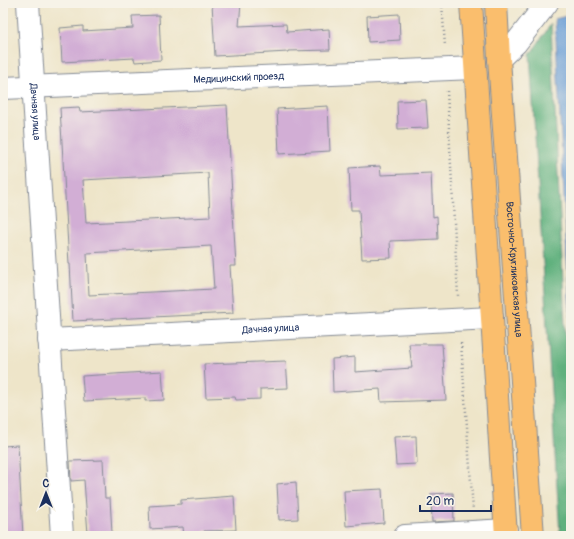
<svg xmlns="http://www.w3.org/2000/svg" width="574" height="539" font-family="Pangolin,sans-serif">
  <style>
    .forest { fill: #5eb07d; stroke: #3c706e }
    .water { fill: #6b9ed6; stroke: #43669a }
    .building { fill: #d2aed5; fill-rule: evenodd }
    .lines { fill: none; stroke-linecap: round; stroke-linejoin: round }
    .minor-casing { stroke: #848a94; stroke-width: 24 }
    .major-casing { stroke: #848a94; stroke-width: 24 }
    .path { stroke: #848a94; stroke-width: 2.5; stroke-dasharray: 1 3; stroke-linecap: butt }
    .minor { stroke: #fff; stroke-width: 22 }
    .major { stroke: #fabe6d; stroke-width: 22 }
    .labels { text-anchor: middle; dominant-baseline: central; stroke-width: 3; stroke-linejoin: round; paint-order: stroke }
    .street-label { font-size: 10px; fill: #1b2f5e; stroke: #f7f3e8 }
  </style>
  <rect width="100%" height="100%" fill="#f7f3e8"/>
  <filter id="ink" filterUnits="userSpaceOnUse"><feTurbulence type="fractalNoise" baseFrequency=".025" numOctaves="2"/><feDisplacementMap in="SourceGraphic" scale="8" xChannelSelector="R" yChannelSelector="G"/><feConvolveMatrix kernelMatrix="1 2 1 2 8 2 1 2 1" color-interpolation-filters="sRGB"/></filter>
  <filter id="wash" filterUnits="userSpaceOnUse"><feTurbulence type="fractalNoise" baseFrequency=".012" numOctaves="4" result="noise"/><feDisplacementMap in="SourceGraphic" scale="16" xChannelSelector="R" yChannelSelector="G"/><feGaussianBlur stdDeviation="0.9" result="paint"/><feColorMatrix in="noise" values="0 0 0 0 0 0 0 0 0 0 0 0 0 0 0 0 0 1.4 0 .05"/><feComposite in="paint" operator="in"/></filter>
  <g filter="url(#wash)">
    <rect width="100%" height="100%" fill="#eee5c9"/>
    <polygon class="forest" points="551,24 571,455 571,534 560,535 530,55"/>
    <polygon class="water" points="571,15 571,336 555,19"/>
    <g id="blocks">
      <g class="building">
        <polygon points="212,3 241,3 239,26 286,24 287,32 329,29 330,50 288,51 288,52 215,56"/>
        <polygon points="399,14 400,40 368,42 367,16"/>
        <polygon points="159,15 161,60 135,62 134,58 62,62 60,28 83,26 83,31 133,28 132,16"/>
        <polygon points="426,100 428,128 398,129 397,101"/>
        <path d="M227 105 236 266H230L233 313 73 321 70 264H69L60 108 79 107 80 112ZM208 173 210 217 86 223 83 180ZM211 246 214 289 89 295 87 253Z"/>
        <polygon points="328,106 330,151 279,154 277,109"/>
        <polygon points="380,166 381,175 431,173 433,217 437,216 438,239 390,241 391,258 362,259 359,210 351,210 349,168"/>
        <polygon points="409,344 442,344 446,400 381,402 380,389 333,392 332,359 355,357 355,372 412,368"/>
        <polygon points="286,361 288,388 260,389 260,399 236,400 235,397 206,398 204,364"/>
        <polygon points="162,371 164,400 145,401 145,398 84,401 82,376"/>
        <polygon points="416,436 417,464 396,465 394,437"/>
        <polygon points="18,445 23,536 5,536 3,496 3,446"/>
        <polygon points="103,460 105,498 110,498 112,533 88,534 84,480 71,481 70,461"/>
        <polygon points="296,482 298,519 279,520 277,484"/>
        <polygon points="382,489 384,523 346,526 344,491"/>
        <polygon points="453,493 454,521 432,522 431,494"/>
        <polygon points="234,496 236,530 204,531 204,536 184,536 183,527 150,529 149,506 181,504 181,500"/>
      </g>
    </g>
  </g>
  <g filter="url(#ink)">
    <use href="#blocks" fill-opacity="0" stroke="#848a94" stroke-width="1"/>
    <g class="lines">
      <defs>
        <g id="minor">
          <path id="s1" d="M28 3 62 536"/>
          <polyline points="499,59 516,43 547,3"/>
          <path id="s2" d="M3 88 474 68"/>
          <path id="s3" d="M49 340 492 318"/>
          <polyline points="405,536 506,530"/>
        </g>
        <g id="major">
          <polyline points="471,3 492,318 506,536"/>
          <path id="s4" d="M496 3 499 59 533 536"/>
        </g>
      </defs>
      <use href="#minor" class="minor-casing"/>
      <use href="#major" class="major-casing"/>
      <g class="path">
        <polyline points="442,3 445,46"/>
        <polyline points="447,91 458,296"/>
        <polyline points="461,343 473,510"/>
      </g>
      <use href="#minor" class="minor"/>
      <use href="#major" class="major"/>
    </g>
  </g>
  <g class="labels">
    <g class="street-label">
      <text stroke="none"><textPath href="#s2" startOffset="236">Медицинский проезд</textPath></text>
      <text stroke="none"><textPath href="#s1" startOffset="109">Дачная улица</textPath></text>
      <text stroke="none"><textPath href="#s4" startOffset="267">Восточно-Кругликовская улица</textPath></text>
      <text stroke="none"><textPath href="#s3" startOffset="222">Дачная улица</textPath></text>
    </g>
  </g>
  <rect width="574" height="539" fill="none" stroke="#f7f3e8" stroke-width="16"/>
  <g transform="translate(46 493)" stroke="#f7f3e8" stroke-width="3" paint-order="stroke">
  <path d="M0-3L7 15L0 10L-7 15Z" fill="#1b2f5e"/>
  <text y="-6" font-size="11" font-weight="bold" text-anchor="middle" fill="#1b2f5e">С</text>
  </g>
  <path d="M420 505v6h71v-6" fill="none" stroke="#1b2f5e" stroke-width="2"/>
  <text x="426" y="505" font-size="12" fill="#1b2f5e" stroke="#f7f3e8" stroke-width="3" paint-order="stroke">20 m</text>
</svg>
